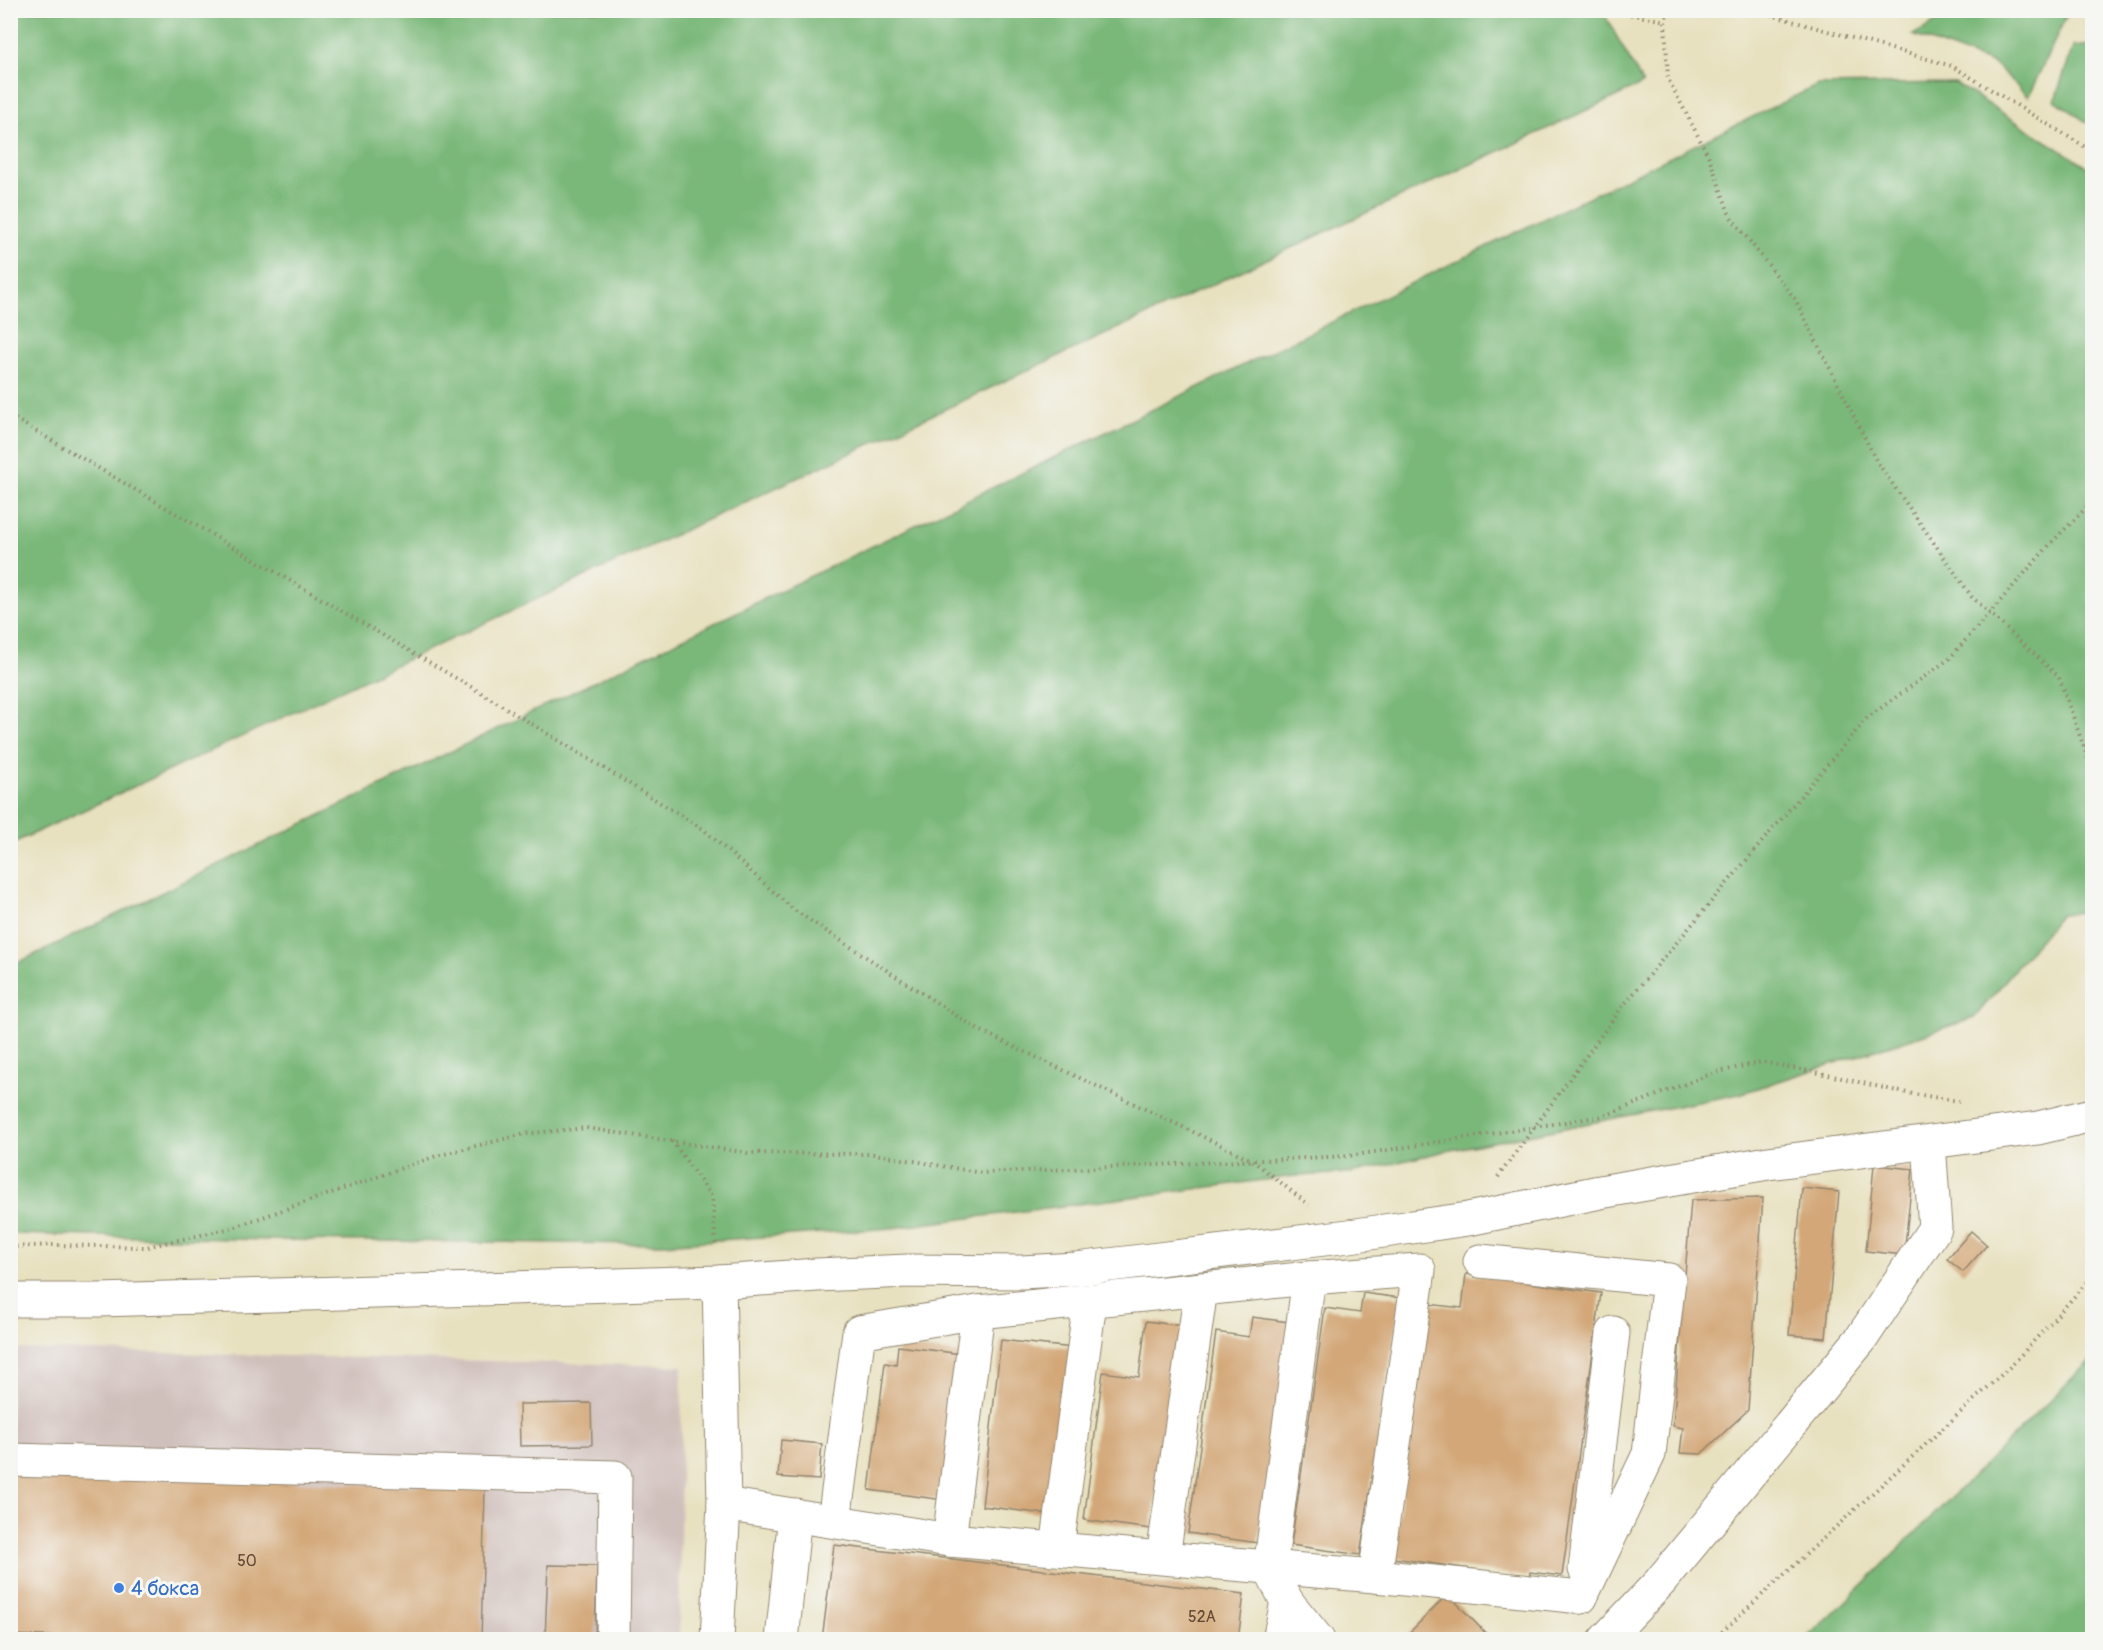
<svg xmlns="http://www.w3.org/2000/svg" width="2103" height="1650" font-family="Pangolin,sans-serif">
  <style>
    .industrial { fill: #d0c0bc }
    .forest { fill: #7ab879; stroke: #5a714c; stroke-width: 1.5 }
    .building { fill: #d3a778 }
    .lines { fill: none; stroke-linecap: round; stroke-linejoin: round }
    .minor-casing { stroke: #92866f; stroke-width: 35 }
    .path { stroke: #92866f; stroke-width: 4; stroke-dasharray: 1.5 4.5; stroke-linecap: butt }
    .minor { stroke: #fff; stroke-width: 33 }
    .shop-dot { fill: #3f7fe0; stroke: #f6f6f2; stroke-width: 2 }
    .labels { text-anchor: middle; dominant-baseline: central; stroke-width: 6; stroke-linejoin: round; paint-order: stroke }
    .number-label { font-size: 16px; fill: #614934 }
    .shop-label { font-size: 20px; fill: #366cbe; stroke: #f6f6f2; text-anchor: start }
  </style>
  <rect width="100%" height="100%" fill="#f6f6f2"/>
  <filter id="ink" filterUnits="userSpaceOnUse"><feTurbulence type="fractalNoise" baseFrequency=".0167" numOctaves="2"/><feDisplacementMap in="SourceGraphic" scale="12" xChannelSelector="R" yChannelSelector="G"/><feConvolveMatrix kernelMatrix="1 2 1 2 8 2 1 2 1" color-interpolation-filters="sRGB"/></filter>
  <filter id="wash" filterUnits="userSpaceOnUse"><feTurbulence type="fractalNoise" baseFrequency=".008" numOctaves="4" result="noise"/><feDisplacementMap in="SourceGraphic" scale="24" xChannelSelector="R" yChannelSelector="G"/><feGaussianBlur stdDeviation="1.35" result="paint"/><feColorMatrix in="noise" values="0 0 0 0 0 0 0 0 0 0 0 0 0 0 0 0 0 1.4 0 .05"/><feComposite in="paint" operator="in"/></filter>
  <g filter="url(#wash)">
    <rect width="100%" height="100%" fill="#e8e1c0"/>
    <polygon class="industrial" points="11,1349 682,1366 679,1639 11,1640"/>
    <g class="forest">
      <polygon points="1602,10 1643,84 11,844 11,11"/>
      <polygon points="1957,10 2076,10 2076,11 2066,17 2028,97 1995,64 1913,35"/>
      <polygon points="2092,45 2092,126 2055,100 2073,47"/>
      <polygon points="1955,83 2092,170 2092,911 2061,914 1974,1018 1739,1094 1446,1151 1351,1173 1295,1176 892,1228 662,1244 274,1240 11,1234 11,966 1818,85"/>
      <polygon points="2092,1359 2092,1639 1805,1639 1831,1616"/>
    </g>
    <g id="blocks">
      <g class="building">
        <polygon points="1874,1165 1913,1169 1904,1255 1866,1251"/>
        <polygon points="1802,1188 1839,1192 1826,1338 1789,1335"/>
        <polygon points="1763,1198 1748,1410 1701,1454 1680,1453 1683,1428 1673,1426 1691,1200"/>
        <polygon points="1971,1231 1987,1245 1963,1272 1947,1259"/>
        <polygon points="1466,1274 1601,1293 1562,1576 1530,1572 1529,1577 1393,1558 1428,1304 1462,1308"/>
        <polygon points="1363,1293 1400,1298 1360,1555 1291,1545 1325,1308 1360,1313"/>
        <polygon points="1252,1317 1289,1322 1258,1543 1188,1533 1216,1332 1249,1337"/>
        <polygon points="1146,1321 1183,1326 1151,1529 1084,1520 1103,1372 1139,1377"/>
        <polygon points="1001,1340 1073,1348 1053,1515 982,1506"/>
        <polygon points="898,1346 962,1354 944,1500 869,1490 885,1363 896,1365"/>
        <polygon points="591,1403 592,1445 520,1446 519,1404"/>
        <polygon points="781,1440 822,1444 819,1480 778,1477"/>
        <polygon points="10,1474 485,1488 481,1640 169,1640 10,1635"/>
        <polygon points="834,1545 1244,1594 1238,1640 822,1640"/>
        <polygon points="548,1565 597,1566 595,1640 545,1640"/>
        <polygon points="1448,1594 1492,1640 1402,1640"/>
      </g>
    </g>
  </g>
  <g filter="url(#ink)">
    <use href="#blocks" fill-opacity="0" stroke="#92866f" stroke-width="1.5"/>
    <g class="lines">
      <defs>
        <g id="minor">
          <polyline points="1480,1261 1669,1280 1649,1454 1581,1597"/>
          <polyline points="10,1300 99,1300 479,1289 719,1282 817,1275 908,1271 1022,1272 1076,1269 1349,1236 1468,1219 1600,1192 1768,1163 2038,1128 2092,1115"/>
          <polyline points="10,1460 615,1477 613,1640"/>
          <polyline points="724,1504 949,1540 1375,1576 1581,1597"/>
          <polyline points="834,1521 859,1332 978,1312 1309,1278 1419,1270 1375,1576"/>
          <polyline points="949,1540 978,1312"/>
          <polyline points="1057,1548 1090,1302"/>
          <polyline points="1163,1557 1201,1289"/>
          <polyline points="1585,1569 1613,1333"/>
          <polyline points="1287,1602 1318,1640"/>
          <polyline points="717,1640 724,1504 719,1282"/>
          <polyline points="782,1640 795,1515"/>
          <polyline points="1279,1640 1287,1602 1270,1568 1309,1278"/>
          <polyline points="1605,1640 1660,1582 1861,1339 1935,1228 1929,1143"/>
        </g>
      </defs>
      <use href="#minor" class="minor-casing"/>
      <g class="path">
        <polyline points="1607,10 1665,21"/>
        <polyline points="1668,10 1665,21 1668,79 1709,157 1730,216 1795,299 1877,462 1972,597 2059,677 2092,770"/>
        <polyline points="1753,10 1952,66 2092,151"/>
        <polyline points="10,416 483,694 703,829 794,910 977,1029 1252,1160 1309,1205"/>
        <polyline points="672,1141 712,1197 716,1246"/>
        <polyline points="1498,1177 1622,1007 1867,718 1949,659 2052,542 2092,502"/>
        <polyline points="10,1247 54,1245 147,1247 232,1228 436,1156 524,1134 586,1128 748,1153 874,1154 982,1173 1349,1156 1604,1116 1713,1073 1762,1062 1820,1073 1901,1092 1959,1101"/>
        <polyline points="1713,1640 2012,1365 2092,1277"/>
        <polyline points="2089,1640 2092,1637"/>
      </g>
      <use href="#minor" class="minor"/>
    </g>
  </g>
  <circle class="shop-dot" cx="119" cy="1588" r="6"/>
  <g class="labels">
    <g class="number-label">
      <text x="247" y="1561">50</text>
      <text x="1202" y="1617">52А</text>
    </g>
    <g class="shop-label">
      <text x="131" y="1588">4 бокса</text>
    </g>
  </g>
  <rect width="2103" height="1650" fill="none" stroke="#f6f6f2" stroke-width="36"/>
</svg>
